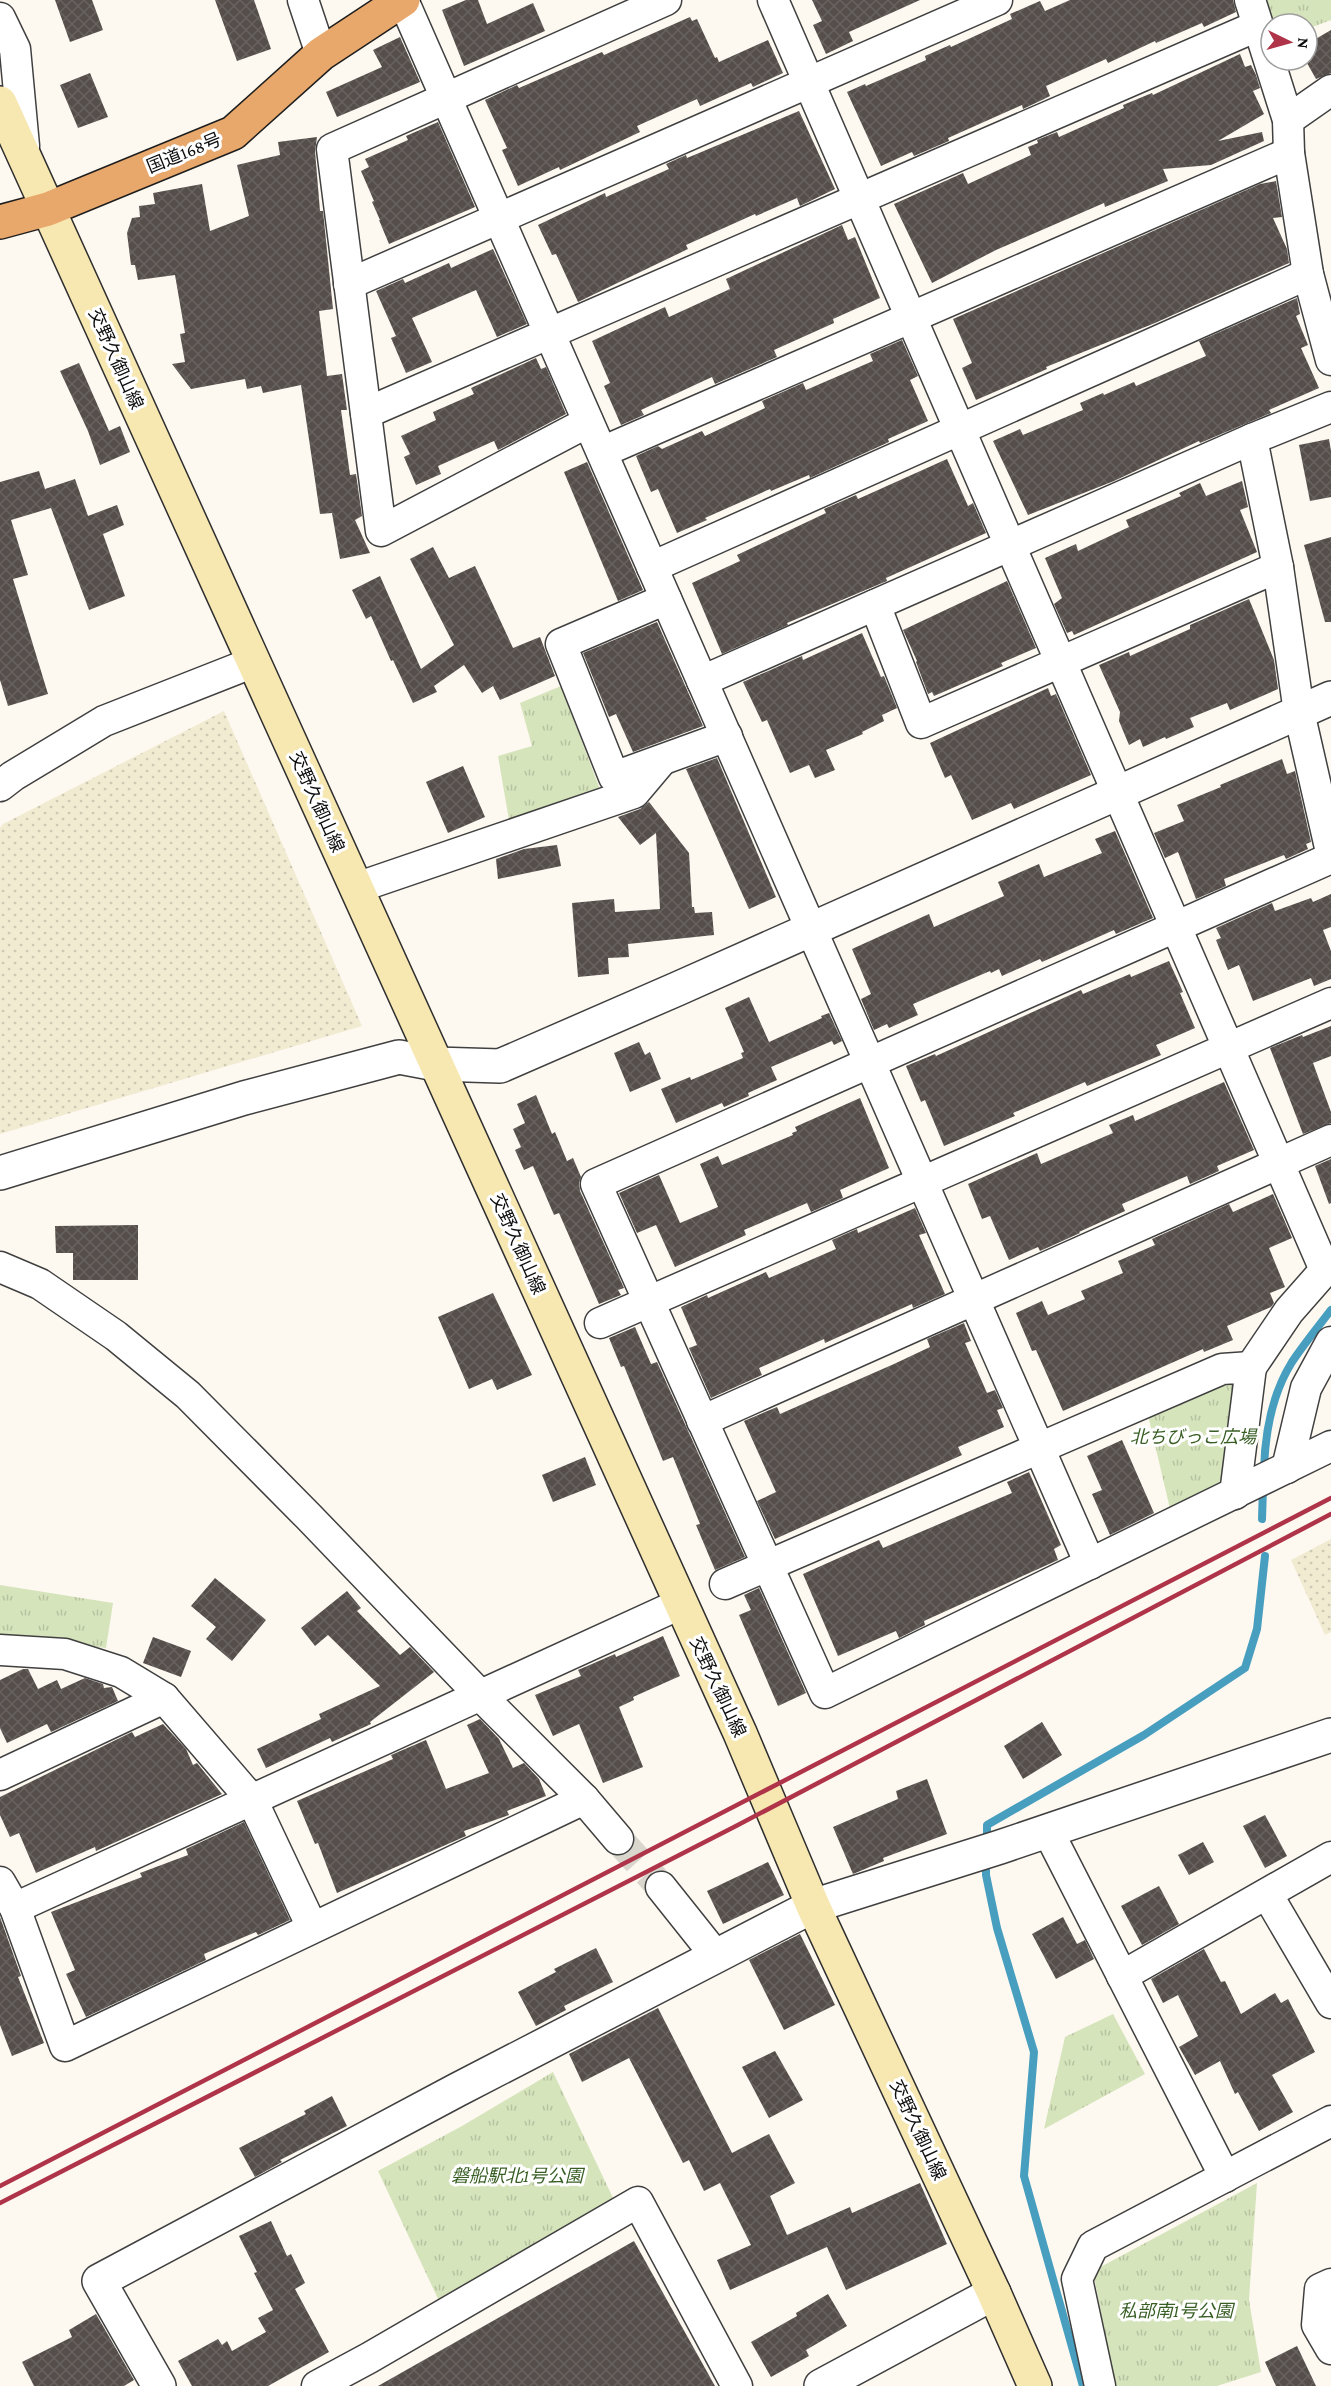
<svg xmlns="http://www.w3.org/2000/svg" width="1331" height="2386" font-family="'Crimson Pro','Noto Sans JP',serif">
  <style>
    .farmland { fill: url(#farmland-dots) }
    .grass { fill: url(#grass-tufts) }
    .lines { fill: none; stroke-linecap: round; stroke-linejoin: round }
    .stream { stroke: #489ebf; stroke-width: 8 }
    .building { fill: url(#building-cross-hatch) }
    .minor-tunnel { stroke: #d9d6ce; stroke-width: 30; stroke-dasharray: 30 15; stroke-linecap: butt }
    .minor-casing { stroke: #404040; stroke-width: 33 }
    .tertiary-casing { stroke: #404040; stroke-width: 36 }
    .secondary-casing { stroke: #2f2f2f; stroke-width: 36 }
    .trunk-casing { stroke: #1e1e1e; stroke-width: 36 }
    .minor { stroke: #fff; stroke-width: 30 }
    .tertiary { stroke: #fff; stroke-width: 33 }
    .secondary { stroke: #f7e7b1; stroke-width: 33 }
    .trunk { stroke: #e8a86c; stroke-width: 33 }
    .rail { stroke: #af3449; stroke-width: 4.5 }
    .labels { text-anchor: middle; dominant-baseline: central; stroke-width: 6; stroke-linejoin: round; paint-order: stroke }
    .street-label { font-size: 18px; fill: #0d0d0d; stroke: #fff }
    .park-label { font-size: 18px; font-style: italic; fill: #385e24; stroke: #fff }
  </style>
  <defs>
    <pattern id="farmland-dots" width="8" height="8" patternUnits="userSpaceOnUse" patternTransform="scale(1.5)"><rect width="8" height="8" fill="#f1ebd2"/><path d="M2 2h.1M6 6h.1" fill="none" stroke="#cdc8b3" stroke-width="1.8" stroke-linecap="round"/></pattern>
    <pattern id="grass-tufts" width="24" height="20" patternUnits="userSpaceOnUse" patternTransform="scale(1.5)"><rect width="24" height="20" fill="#d6e4bc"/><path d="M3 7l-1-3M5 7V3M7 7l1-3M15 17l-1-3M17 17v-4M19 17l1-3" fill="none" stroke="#b6c2a0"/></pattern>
    <pattern id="building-cross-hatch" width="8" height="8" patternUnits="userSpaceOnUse" patternTransform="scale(1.5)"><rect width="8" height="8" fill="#554e4b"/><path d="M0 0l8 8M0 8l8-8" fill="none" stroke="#686360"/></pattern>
  </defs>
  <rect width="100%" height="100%" fill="#fdf9f0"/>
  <g class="farmland">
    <polygon points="224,711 362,1026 0,1134 0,828 3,824"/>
    <polygon points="1331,1539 1331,1632 1325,1635 1291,1560"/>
  </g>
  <g class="grass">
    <polygon points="1267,0 1331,0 1331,20 1307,29 1307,24 1274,24"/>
    <polygon points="561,686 601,792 510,826 498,756 532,746 520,703"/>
    <polygon points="1239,1375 1224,1485 1170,1509 1148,1415"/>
    <polygon points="0,1585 113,1603 106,1648 0,1637"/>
    <polygon points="1113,2014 1145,2074 1044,2129 1065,2037"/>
    <polygon points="553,2072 615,2202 596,2215 439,2301 378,2171 462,2126"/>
    <polygon points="1257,2183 1249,2300 1261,2372 1217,2386 1115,2386 1093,2271"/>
  </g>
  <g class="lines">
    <g class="stream">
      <path d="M1264 1470C1265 1433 1272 1394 1292 1362 1304 1344 1318 1327 1331 1310"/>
      <polyline points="1262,1519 1263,1488"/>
      <polyline points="987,1842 987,1825 1144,1735 1245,1668 1257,1629 1265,1556"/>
      <polyline points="986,1860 986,1875 997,1928 1034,2052 1024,2176 1083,2386"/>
    </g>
  </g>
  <g class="building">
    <polygon points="55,0 92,0 103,30 70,42"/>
    <polygon points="215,0 254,0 271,49 237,61"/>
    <polygon points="466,0 478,0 487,24 533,3 545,31 464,66 442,10"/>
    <polygon points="812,0 920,0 849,32 853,41 826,54 813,25 822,21"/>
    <polygon points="1070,0 1233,0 1236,12 1204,27 1202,23 1156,43 1155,41 1108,63 1106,59 1046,86 1050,96 1042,100 1023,109 1022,105 948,138 949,141 914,156 912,152 881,166 847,92 865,84 866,86 926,60 925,56 950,45 951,47 1012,19 1010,14 1040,1 1045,11"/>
    <polygon points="690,17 692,21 697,19 715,58 717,57 719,62 768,40 783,73 753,87 751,83 700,106 697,99 637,126 640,132 560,170 559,167 518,186 502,150 507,148 485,100 517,85 519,88 602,52 604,55"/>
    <polygon points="1331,30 1331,73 1316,79 1307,63 1307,44"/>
    <polygon points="400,37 420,82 337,117 326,92 382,67 373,50"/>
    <polygon points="1240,54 1245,67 1251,65 1256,75 1260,88 1253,91 1264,114 1218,141 1262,132 1264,141 1211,165 1163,169 1168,181 1105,207 1104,203 996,250 932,283 894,204 963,173 968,184 1031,155 1028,147 1038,143 1037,140 1057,132 1059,137 1124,108 1123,105 1152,93 1153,95"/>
    <polygon points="90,73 108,117 78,128 60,85"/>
    <polygon points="799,111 835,189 800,206 797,198 756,216 755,214 686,245 688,249 578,302 556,254 552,255 538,225 605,193 606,197 669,169 666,164 686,155 687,158"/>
    <polygon points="438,122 475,207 389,244 379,220 380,220 372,202 374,201 361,171 369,167 365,159 408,140 406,136"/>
    <polygon points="317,137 315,151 320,211 323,211 333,309 319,311 327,376 342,374 347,410 341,410 350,475 356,474 362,516 355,520 370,553 340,559 332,513 320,514 301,385 263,393 261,386 247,389 245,379 191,389 172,364 185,362 180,334 185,333 175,275 138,280 135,265 131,265 127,233 132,218 140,217 139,206 155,204 153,193 202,184 210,231 249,216 237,165 280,155 278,142"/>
    <polygon points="1276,181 1282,217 1273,218 1287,249 1289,263 1155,323 1046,367 1047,369 976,400 962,368 972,363 953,319 1260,184"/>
    <polygon points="842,225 848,240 855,237 880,298 833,319 834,323 774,350 777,357 715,384 712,377 641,410 644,415 621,425 604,386 610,383 592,341 665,307 669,317 730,289 726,279"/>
    <polygon points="493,249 527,324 497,337 476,290 412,318 432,362 406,373 391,338 396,336 376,291 403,279 405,283 449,263 451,268"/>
    <polygon points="1297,298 1300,314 1296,316 1308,345 1301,348 1319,388 1269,410 1271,413 1200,443 1199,441 1114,481 1028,515 993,441 1020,429 1023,435 1083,410 1080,403 1103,393 1104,395 1134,382 1136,386 1206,356 1199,341"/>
    <polygon points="902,340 918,376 910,380 928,421 888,439 889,442 810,478 809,475 771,491 770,489 705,518 707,520 677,533 658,489 651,492 636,456 658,446 662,449 702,431 705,436 765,408 762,401 803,383 806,390 873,361 870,354"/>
    <polygon points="536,358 541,369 546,367 566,414 498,450 494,441 438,466 441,474 416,485 404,457 410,454 401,436 436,420 433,412 474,394 471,388"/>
    <polygon points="79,363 109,431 120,426 130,452 100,465 88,431 60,371"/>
    <polygon points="1329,439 1331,451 1331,497 1310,501 1299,445"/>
    <polygon points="947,459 968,506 973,503 986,533 886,578 887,581 787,623 788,625 722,654 692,583 740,561 737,555 826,513 824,509 856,495 858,499"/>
    <polygon points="587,462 643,590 618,601 564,472"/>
    <polygon points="39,471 45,489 75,479 88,516 117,505 124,525 103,534 125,596 89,610 51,508 11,520 28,575 13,579 48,694 8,706 0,680 0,482"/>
    <polygon points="1242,481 1248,507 1240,510 1257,552 1074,635 1072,631 1067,633 1054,604 1062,598 1045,558 1076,544 1078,551 1129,527 1126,520 1181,496 1179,493 1200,483 1206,496"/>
    <polygon points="1331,537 1331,622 1325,622 1304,545"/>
    <polygon points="433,547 449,578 475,566 513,648 540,637 555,676 500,700 493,686 482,693 464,665 434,686 437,692 413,703 393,660 391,661 371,616 366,619 352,590 380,576 421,669 454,645 410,559"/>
    <polygon points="1007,581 1036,648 1001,663 1003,666 934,696 932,692 928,694 916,662 917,661 903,630"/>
    <polygon points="1249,599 1274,660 1278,689 1230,710 1227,703 1190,718 1194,727 1166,739 1165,737 1143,747 1140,739 1129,745 1119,721 1120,712 1099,665 1129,652 1130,656 1190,629 1190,625"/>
    <polygon points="657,622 703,726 633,752 616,714 609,717 583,653"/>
    <polygon points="862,633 881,677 884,676 897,708 882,715 884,721 862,732 863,734 826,750 835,770 815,778 809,765 790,773 767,720 762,722 743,682 802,656 803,660"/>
    <polygon points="1048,688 1051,696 1056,694 1091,775 1014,809 1011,803 972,820 951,775 945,778 930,743"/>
    <polygon points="717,758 776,897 749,909 686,769"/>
    <polygon points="1282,759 1287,774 1295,771 1311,842 1306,844 1308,849 1286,859 1284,855 1224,879 1226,886 1196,899 1178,852 1165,858 1154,833 1184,821 1177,805 1221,787 1220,785"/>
    <polygon points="463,766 485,817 448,833 426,782"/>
    <polygon points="649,802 689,853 692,907 694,907 695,913 712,912 714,935 628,944 629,957 608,958 609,974 578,977 572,903 614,899 615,912 660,909 656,833 640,845 618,817 640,809"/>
    <polygon points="1115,831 1153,918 1116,934 1114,930 1042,962 1040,959 1002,976 999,969 991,973 990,971 913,1004 918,1015 889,1028 887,1024 874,1030 861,999 871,994 852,949 929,914 934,927 1004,896 998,882 1039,864 1044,877 1102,853 1095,839"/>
    <polygon points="557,845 561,866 498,879 496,859 524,849"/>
    <polygon points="1331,894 1331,927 1323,930 1331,951 1331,979 1314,986 1311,978 1253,1001 1239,965 1228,970 1216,940 1221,938 1216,928 1272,903 1275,911 1311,898 1313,902"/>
    <polygon points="1169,961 1183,992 1180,993 1195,1028 1156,1045 1161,1055 1087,1086 1085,1082 1013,1113 1015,1116 944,1146 925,1100 921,1102 906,1066 935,1054 936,1056 1081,990 1083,994 1130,974 1131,977"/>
    <polygon points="749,997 769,1042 822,1018 821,1016 829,1013 842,1041 834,1045 832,1041 771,1067 777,1080 748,1093 749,1096 724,1107 722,1103 676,1123 661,1089 690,1077 691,1080 743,1058 741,1053 744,1052 725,1008"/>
    <polygon points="1331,1026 1331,1056 1313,1063 1331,1112 1331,1123 1303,1134 1270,1048 1302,1035 1303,1037"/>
    <polygon points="639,1042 645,1055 650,1052 661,1079 630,1092 614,1053"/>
    <polygon points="1224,1082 1254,1150 1217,1166 1219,1171 1190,1184 1187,1176 1122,1204 1125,1211 1079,1232 1080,1233 1040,1251 1038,1247 1009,1260 990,1216 982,1219 968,1184 1037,1153 1041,1164 1113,1133 1109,1125 1133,1115 1135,1121"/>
    <polygon points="536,1095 552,1134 555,1132 567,1161 573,1158 581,1177 579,1183 580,1191 624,1288 618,1290 621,1295 599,1304 559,1213 554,1215 533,1166 524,1170 515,1150 521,1147 513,1129 525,1123 517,1104"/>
    <polygon points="860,1098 889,1168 840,1190 843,1198 811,1212 807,1203 744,1230 746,1235 675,1267 656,1225 637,1233 619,1193 659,1175 680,1223 718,1207 700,1164 718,1156 722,1165 793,1135 792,1133 797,1131 795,1127"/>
    <polygon points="1331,1159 1331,1203 1329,1204 1315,1166"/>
    <polygon points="1273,1194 1292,1238 1269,1248 1285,1287 1270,1293 1274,1303 1271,1307 1227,1326 1233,1340 1204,1352 1203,1349 1063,1411 1036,1350 1032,1351 1016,1313 1042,1301 1048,1315 1085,1299 1081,1291 1123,1273 1118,1261 1155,1245 1152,1239 1229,1204 1233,1212"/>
    <polygon points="915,1208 926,1233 919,1235 945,1294 913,1308 912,1304 825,1343 824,1339 759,1368 762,1375 711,1398 689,1348 697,1345 681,1307 707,1295 708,1298 766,1272 769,1278 836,1249 832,1240 857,1229 858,1233"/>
    <polygon points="138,1225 138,1280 73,1280 73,1253 56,1253 55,1226"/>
    <polygon points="493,1293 532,1375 497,1390 492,1379 469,1389 438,1317"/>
    <polygon points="964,1323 971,1341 965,1343 987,1393 995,1390 1003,1408 997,1410 1004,1427 958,1447 962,1455 775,1539 757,1501 776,1492 744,1421 777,1407 780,1414 894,1364 930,1347 927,1339"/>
    <polygon points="635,1327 651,1364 657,1362 745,1557 715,1570 696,1525 700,1524 673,1457 663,1461 624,1366 621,1367 609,1338"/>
    <polygon points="1122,1440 1154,1513 1110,1535 1092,1494 1102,1490 1087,1456"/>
    <polygon points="585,1457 596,1485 553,1502 542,1475"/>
    <polygon points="1029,1472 1061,1545 1054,1549 1058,1560 924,1621 925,1625 899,1638 896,1631 838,1656 803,1574 879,1540 883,1548 1012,1493 1007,1482"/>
    <polygon points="215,1578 266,1620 232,1661 206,1639 216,1627 191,1606"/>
    <polygon points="759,1588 806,1693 778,1706 739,1615 751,1610 744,1595"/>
    <polygon points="347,1591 361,1608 357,1611 400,1655 410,1647 434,1672 370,1722 371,1724 332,1742 330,1738 266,1768 257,1749 321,1719 319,1714 380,1686 328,1635 315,1646 301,1628"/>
    <polygon points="663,1636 680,1676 633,1697 634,1700 619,1707 643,1767 603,1783 579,1724 553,1736 535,1695 581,1676 578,1670 615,1654 616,1657"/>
    <polygon points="153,1637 191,1651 181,1677 143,1663"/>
    <polygon points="23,1669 28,1669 38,1689 57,1680 61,1689 85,1678 103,1684 104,1688 112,1687 118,1701 51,1732 47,1724 7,1743 0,1728 0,1680"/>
    <polygon points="480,1719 499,1739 513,1768 524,1763 539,1779 546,1796 507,1811 509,1815 464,1831 466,1836 337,1893 318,1843 315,1844 297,1801 393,1759 391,1755 426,1740 446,1789 489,1773 467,1725"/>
    <polygon points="1042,1722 1062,1755 1023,1779 1004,1746"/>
    <polygon points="163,1724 186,1749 193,1765 197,1763 222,1794 96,1851 95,1847 36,1873 19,1833 10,1837 0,1815 0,1797 132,1732 135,1737"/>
    <polygon points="927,1779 947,1834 883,1858 884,1861 853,1874 833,1827 898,1799 896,1791"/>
    <polygon points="1265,1815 1287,1856 1265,1868 1243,1826"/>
    <polygon points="244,1822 290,1920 258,1935 256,1932 204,1954 206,1960 86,2017 66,1974 75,1970 51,1912 142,1877 140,1873 188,1855 186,1849"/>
    <polygon points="1203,1842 1214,1862 1189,1875 1178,1855"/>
    <polygon points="768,1862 784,1895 723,1924 707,1891"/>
    <polygon points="1159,1886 1179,1924 1142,1945 1121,1906"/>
    <polygon points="0,1917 21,1976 18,1977 44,2043 12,2056 0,2025"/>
    <polygon points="1063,1917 1077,1944 1085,1940 1094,1959 1056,1979 1032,1934"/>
    <polygon points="800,1934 835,2005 784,2030 749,1960"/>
    <polygon points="596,1948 613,1982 564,2006 566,2010 536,2026 518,1992 556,1972 554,1969"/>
    <polygon points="1204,1949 1221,1982 1225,1981 1241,2014 1275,1993 1281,2003 1288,1999 1315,2052 1272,2075 1293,2112 1259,2131 1238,2092 1235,2094 1220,2061 1195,2075 1179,2047 1198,2036 1178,1995 1163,2003 1151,1979"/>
    <polygon points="658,2008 732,2153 769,2134 795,2183 770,2196 787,2235 850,2207 852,2213 920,2183 947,2244 846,2290 827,2247 730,2290 717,2260 751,2245 720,2183 704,2191 689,2160 683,2163 629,2058 582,2082 569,2054"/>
    <polygon points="775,2051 803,2100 769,2118 742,2067"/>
    <polygon points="332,2096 347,2126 280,2160 282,2162 255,2177 239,2148 306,2114 304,2111"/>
    <polygon points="271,2221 287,2256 291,2254 305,2283 295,2289 329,2352 268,2386 192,2386 178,2361 218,2339 222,2345 227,2341 232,2351 266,2332 258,2318 273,2310 254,2273 257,2272 239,2236"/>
    <polygon points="634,2241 715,2386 378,2386"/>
    <polygon points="828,2294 847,2326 806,2350 809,2356 771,2377 751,2342 797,2316 796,2313"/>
    <polygon points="96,2314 134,2380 124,2386 34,2386 22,2362 72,2337 69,2330"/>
    <polygon points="1297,2346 1316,2386 1276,2386 1265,2362"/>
  </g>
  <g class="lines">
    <polyline class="minor-tunnel" points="618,1839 661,1887"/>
    <defs>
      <g id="minor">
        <polyline points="303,0 321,54"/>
        <polyline points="403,0 1090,1564"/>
        <polyline points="773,0 1325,1270 1289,1311 1251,1367"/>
        <polyline points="1250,0 1288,120 1289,153 1308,274 1331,360"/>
        <polyline points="0,18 15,49 24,146"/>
        <polyline points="1288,120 1331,90"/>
        <polyline points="349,284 997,0"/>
        <polyline points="1331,407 1252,439 1278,567 1299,712 1331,852"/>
        <polyline points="366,413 1257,26"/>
        <polyline points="588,422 381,531 332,149 666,0"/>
        <polyline points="602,452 1289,153"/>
        <polyline points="652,567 1308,274"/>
        <polyline points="666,599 561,644 614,777 727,736"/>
        <polyline points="875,605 921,723 1278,567"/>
        <polyline points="702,681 1252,439"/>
        <polyline points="0,786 13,776 104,721 254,662"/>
        <polyline points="1331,858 596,1184 825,1693 1331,1446"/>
        <polyline points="356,888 634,793 661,761"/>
        <polyline points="0,1267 40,1284 116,1336 188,1395 308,1516 480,1695 584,1799 618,1839"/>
        <polyline points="600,1323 1331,1003"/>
        <polyline points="702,1421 1331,1140"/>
        <polyline points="1287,1468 1306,1388 1331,1342"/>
        <polyline points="725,1584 1222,1369 1251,1367 1235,1494"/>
        <polyline points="0,1650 65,1654 121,1672 164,1698 252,1800 312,1927"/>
        <polyline points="0,1775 164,1698"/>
        <polyline points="1048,1831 1225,2177"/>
        <polyline points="0,1882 15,1908 65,2046 584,1799"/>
        <polyline points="661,1887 716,1956"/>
        <polyline points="1267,1894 1331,2003"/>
        <polyline points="15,1908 680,1604"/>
        <polyline points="1122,1976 1331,1857"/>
        <polyline points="1331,2284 1320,2289 1317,2325 1331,2349"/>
        <polyline points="317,2386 369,2358 638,2202 737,2386"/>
        <polyline points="1100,2386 1077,2279 1093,2246 1331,2121"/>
      </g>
      <g id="tertiary">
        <polyline points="0,1173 244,1098 399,1057 436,1064 500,1066 677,989 1331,698"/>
        <polyline points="159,2386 99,2281 457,2090 813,1906 1000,1847 1331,1735"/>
        <polyline points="821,2386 994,2293"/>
      </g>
      <polyline id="secondary" points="0,103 740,1733 813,1906 994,2293 1035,2386"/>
      <polyline id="trunk" points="0,222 48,209 233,133 321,54 403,0"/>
    </defs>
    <use href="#minor" class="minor-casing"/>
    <use href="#tertiary" class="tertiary-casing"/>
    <use href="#secondary" class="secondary-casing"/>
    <use href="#trunk" class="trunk-casing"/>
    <use href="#minor" class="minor"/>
    <use href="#tertiary" class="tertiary"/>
    <use href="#secondary" class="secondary"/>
    <use href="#trunk" class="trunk"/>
    <g class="rail">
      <polyline points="0,2186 1331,1498"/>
      <polyline points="0,2203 736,1826 1331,1514"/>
    </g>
  </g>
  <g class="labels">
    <g class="street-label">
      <text transform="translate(184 153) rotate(-22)">国道168号</text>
      <text transform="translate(116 359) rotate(66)">交野久御山線</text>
      <text transform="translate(317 802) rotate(66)">交野久御山線</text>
      <text transform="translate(518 1244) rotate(66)">交野久御山線</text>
      <text transform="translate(718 1687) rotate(65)">交野久御山線</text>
      <text transform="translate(918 2130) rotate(65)">交野久御山線</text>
    </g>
    <g class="park-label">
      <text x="1193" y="1437">北ちびっこ広場</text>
      <text x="517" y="2176">磐船駅北1号公園</text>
      <text x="1176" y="2311">私部南1号公園</text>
    </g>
  </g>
  <g transform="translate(1289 42) rotate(95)"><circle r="28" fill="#ffffff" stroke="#9e9e9e" stroke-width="1.5"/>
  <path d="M0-4.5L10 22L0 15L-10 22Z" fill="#af3449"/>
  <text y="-9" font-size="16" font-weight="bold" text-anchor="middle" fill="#0d0d0d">N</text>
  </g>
</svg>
